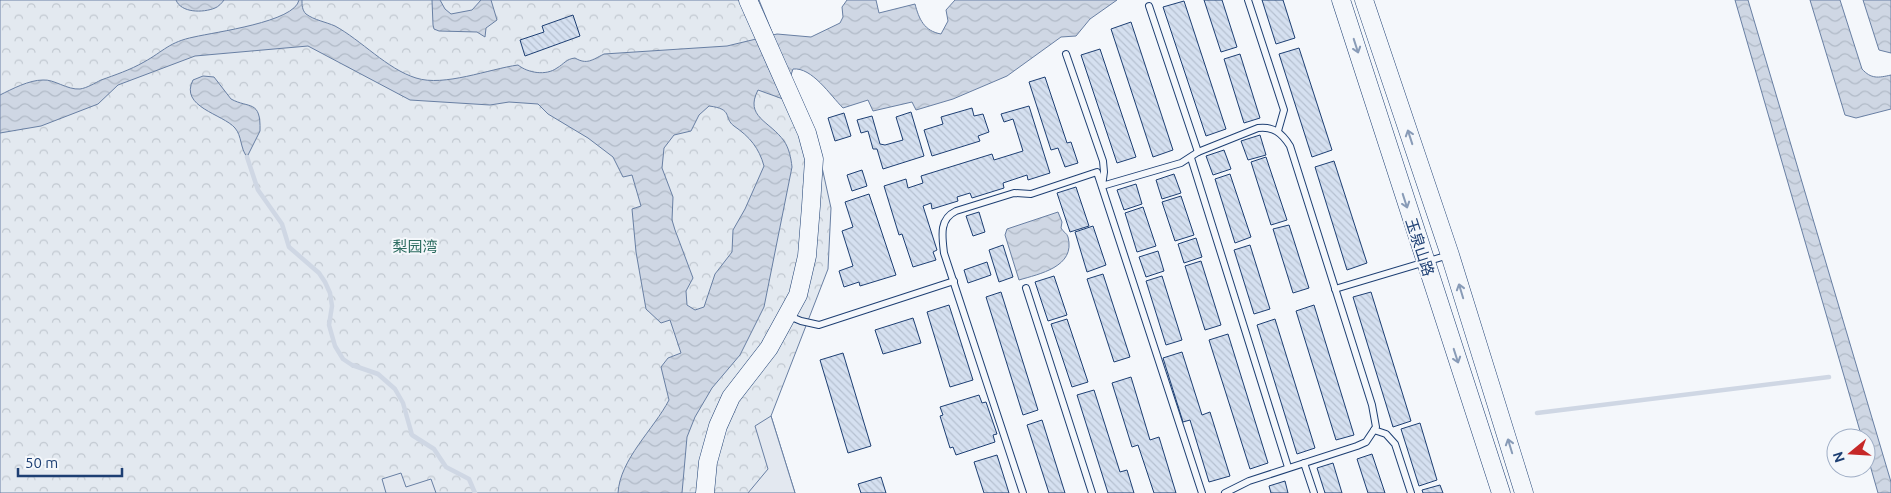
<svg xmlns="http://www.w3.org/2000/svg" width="1891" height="493" font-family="Ubuntu,'Noto Sans SC',sans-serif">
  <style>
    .park { fill: url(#park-crowns); stroke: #687fa3 }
    .parking { fill: #e3e8f0; stroke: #687fa3 }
    .water { fill: url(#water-waves); stroke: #687fa3; fill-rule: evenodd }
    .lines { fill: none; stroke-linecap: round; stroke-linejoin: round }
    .stream { stroke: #cfd7e4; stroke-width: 4.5 }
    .building { fill: url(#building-back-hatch); stroke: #1d3f73 }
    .lane-casing { stroke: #1d3f73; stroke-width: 8 }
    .secondary-casing { stroke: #1d3f73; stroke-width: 19 }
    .lane { stroke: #f4f7fb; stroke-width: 6 }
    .secondary { stroke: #f4f7fb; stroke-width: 18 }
    .oneway { stroke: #889bb7 }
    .labels { text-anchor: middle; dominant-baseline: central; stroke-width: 4; stroke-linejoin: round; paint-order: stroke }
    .park-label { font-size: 15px; fill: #2c6c60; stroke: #f4f7fb }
    .street-label { font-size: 15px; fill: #1d3f73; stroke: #f4f7fb }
  </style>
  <defs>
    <pattern id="park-crowns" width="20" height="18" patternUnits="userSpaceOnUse" patternTransform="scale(1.25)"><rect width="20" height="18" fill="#e3e9f0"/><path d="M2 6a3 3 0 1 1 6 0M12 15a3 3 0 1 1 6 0" fill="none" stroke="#c2c9d1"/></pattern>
    <pattern id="water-waves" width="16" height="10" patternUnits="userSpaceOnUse" patternTransform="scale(1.25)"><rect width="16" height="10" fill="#cfd7e4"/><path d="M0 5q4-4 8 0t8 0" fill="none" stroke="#b1bac7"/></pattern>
    <pattern id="building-back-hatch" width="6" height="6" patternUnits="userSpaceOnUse" patternTransform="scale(1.25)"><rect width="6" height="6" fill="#d5e0f0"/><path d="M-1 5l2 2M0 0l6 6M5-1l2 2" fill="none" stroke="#b6c1d1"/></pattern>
  </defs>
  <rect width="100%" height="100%" fill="#f4f7fb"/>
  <polygon class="park" points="0,0 759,0 816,140 831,208 828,269 771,416 795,493 0,493"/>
  <g class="parking">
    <polygon points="771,416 795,493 748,493 768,469 755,426"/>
    <polygon points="401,473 406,487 431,479 436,493 386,493 382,479"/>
  </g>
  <g class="water">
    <path d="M176 0H224C222 3 218 7 215 8 203 13 181 13 176 0Z"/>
    <path d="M299 0H302C302 5 302 10 306 14 314 20 326 22 335 26 361 40 387 69 416 78 444 87 489 69 518 65 528 73 546 76 557 68 564 64 566 59 575 58 587 65 592 60 604 54L727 46 777 34 811 37 840 23 843 17 842 7 847 0H876L879 13 915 4C919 19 924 31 941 34L948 21 946 10 955 0H1117L1090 19 1076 36 1061 37 1007 76 953 99 916 110 912 102 873 111 868 100 843 108C830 95 812 67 793 69L783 99 758 90C744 117 770 121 784 141 789 148 791 158 792 167L764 307 740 355 712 388 695 417 687 437 682 493H618C620 459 654 429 669 400L661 367 668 358 681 353 670 320 661 323 646 309 636 252 632 209 641 206 632 175 623 177 613 157 588 138 548 114 538 104 509 102 490 105 410 100 308 46 195 56 118 85 98 104 41 126 0 133V95C12 89 29 80 43 80 54 79 67 90 80 89 87 88 95 83 101 80 115 75 130 70 144 62 164 51 169 42 194 37 215 32 295 22 299 0ZM709 106C734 109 723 118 734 126 750 137 759 148 764 166L745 209 733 230 732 252 715 274 704 307 695 310 687 305 686 291 693 278 675 230 672 220 673 197 662 168 664 148 674 135 691 131 699 115Z"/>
    <polygon points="432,0 440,0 445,9 451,14 472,10 481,0 491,0 497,20 486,28 485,37 477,32 439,31 434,29 433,25"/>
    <polygon points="1735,0 1748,0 1891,482 1891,493 1878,493 1866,451 1866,438 1862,438"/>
    <path d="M1810 0H1840L1862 69C1871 79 1878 78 1891 75V109L1856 118 1845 115Z"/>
    <polygon points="1863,0 1891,0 1891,53 1879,50"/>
    <path d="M203 76 214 77 231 99C249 109 261 99 260 131L247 157C240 148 242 136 235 128 223 114 179 107 193 80Z"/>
    <path d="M1058 212 1062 222 1061 228C1063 232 1067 233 1068 237 1076 267 1039 274 1019 280L1005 235 1007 229Z"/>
  </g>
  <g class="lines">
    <g class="stream">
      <polyline points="247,157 258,190 282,224 289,247 319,273 325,282 330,293 332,306 329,325 335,346 343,359 352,365 378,374 395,389 403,403 412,435 434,449 446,467 469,479 475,493"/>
      <polyline points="1537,413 1829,377"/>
    </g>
  </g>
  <g class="building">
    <polygon points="1204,0 1222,0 1237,47 1221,52"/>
    <polygon points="1262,0 1283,0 1295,38 1276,44"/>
    <polygon points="1184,1 1226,129 1206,136 1163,7"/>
    <polygon points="573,15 580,36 525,56 520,40 544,32 542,26"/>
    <polygon points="1131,22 1173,150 1153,157 1111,29"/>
    <polygon points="1299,48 1332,150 1312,157 1279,54"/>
    <polygon points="1100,49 1136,157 1117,163 1081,55"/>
    <polygon points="1240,54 1260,118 1244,123 1224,59"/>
    <polygon points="1045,77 1067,143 1071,142 1078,163 1065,167 1058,148 1051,150 1029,82"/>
    <polygon points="1029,106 1050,173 1028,180 1027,175 1003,183 1004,188 972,198 970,193 957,197 958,201 932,209 931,203 923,206 937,250 933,252 936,260 913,267 902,234 899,235 884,186 906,179 908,188 923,183 921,176 992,154 994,160 1023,151 1013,119 1004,122 1001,114"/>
    <polygon points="972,108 974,116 983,114 989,132 978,136 980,141 932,156 924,130 943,124 941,117"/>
    <polygon points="911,112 924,156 883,169 877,149 873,149 868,131 861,133 857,120 872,116 880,144 885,145 903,140 896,117"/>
    <polygon points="844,113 851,136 835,141 828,118"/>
    <polygon points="1260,135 1266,155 1248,160 1241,141"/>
    <polygon points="1224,150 1231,169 1213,175 1206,156"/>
    <polygon points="1266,157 1287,220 1271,225 1251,162"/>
    <polygon points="1334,161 1367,263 1347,270 1315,167"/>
    <polygon points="862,170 867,186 852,191 847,175"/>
    <polygon points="1174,174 1181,193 1162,199 1156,180"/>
    <polygon points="1230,174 1251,237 1235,243 1215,179"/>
    <polygon points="1136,184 1142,204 1124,210 1117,190"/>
    <polygon points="1076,187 1089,226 1070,232 1057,193"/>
    <polygon points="869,194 896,275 860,286 859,282 844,287 839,271 853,266 842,231 853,227 845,202"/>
    <polygon points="1181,196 1194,235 1175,241 1162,202"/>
    <polygon points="1143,207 1156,246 1137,252 1125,213"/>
    <polygon points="979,212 985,232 973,236 966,216"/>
    <polygon points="1289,225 1309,288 1293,293 1273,229"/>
    <polygon points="1093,226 1106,265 1087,272 1075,232"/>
    <polygon points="1196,238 1202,257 1184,263 1178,244"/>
    <polygon points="1003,245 1013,277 999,282 989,250"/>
    <polygon points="1250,245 1270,309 1254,314 1234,250"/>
    <polygon points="1158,251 1164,271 1146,277 1139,257"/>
    <polygon points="1201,261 1221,325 1205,330 1185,266"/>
    <polygon points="987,262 991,275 968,283 964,270"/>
    <polygon points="1103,274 1130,357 1114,362 1087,279"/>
    <polygon points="1054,276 1067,315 1048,321 1035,282"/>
    <polygon points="1162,276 1182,340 1166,345 1146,281"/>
    <polygon points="1001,292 1038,410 1023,415 986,297"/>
    <polygon points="1371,292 1411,421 1393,427 1353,297"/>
    <polygon points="949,305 973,380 950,387 927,312"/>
    <polygon points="1314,305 1354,435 1336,440 1296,311"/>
    <polygon points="913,318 921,343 883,354 875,330"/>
    <polygon points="1067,319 1088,382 1072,387 1051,324"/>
    <polygon points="1275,319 1315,448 1297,454 1257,325"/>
    <polygon points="1228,334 1268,463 1250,469 1209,340"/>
    <polygon points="1182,352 1202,415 1210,412 1230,476 1209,482 1190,420 1183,422 1163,358"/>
    <polygon points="843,353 871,446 848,453 820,360"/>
    <polygon points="1131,377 1150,440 1159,437 1176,493 1154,493 1138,445 1132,447 1112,383"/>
    <polygon points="1094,390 1120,472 1127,470 1134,493 1108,493 1077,395"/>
    <polygon points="979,395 982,403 986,402 997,434 993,435 995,442 956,455 953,447 950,448 940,416 943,415 940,407"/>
    <polygon points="1042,420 1065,493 1049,493 1027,425"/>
    <polygon points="1420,423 1437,480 1419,486 1401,429"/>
    <polygon points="1372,454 1385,493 1368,493 1357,459"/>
    <polygon points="997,455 1009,493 984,493 974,462"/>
    <polygon points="1333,463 1342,493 1325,493 1317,468"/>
    <polygon points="881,477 886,493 861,493 858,484"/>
    <polygon points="1285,481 1288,493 1271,493 1269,486"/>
    <polygon points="1440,485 1443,493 1423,493 1422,490"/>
  </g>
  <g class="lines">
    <defs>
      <g id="lane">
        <polyline points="1248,0 1284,110 1278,131"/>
        <polyline points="1149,6 1198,152"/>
        <path d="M1066 54 1103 161 1104 172 1102 186 1181 163 1198 152 1258 128C1273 126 1282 133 1290 146L1372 405 1376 427 1366 442 1357 446 1249 481 1225 493"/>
        <polyline points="1191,158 1288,467"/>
        <polyline points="1026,288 1092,493"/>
        <polyline points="1335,289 1449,255"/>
        <polyline points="789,316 801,321 819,325 954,281"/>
        <polyline points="1374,430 1386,434 1395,444 1411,493"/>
        <polyline points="1304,463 1314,493"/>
        <path d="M1023 493 944 253C942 236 939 219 956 211L1014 193 1031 194 1097 172 1202 493"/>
      </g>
      <g id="secondary">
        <polyline points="1341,0 1501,493"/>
        <polyline points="1364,0 1450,255 1524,493"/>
        <polyline points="705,493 708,462 718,426 731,397 769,348 798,295 807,256 811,206 814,159 807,133 748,0"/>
      </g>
    </defs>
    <use href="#lane" class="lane-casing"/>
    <use href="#secondary" class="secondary-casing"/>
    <use href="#lane" class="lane"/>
    <use href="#secondary" class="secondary"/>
  </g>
  <defs><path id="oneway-shaft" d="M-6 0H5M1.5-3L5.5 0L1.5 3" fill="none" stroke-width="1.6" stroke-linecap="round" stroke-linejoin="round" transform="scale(1.25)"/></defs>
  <g class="oneway">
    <use href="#oneway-shaft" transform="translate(1356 46) rotate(72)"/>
    <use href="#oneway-shaft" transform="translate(1410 137) rotate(-108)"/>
    <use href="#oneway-shaft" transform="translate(1405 201) rotate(72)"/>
    <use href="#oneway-shaft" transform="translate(1461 291) rotate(-107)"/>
    <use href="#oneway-shaft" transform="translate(1456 356) rotate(72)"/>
    <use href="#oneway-shaft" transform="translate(1510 446) rotate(-107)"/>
  </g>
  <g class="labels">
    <g class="park-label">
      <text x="415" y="246">梨园湾</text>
    </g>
    <g class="street-label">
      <text transform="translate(1420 247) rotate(72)">玉泉山路</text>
    </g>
  </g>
  <g transform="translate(1851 453) rotate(252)"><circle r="24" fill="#f4f7fb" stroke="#9eadc5"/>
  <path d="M0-4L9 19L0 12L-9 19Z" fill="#c62828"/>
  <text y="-8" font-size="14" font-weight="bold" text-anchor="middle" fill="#1d3f73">N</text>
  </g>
  <path d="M18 468v8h104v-8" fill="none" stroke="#1d3f73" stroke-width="2.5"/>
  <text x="25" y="468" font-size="15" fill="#1d3f73" stroke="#f4f7fb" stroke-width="4" paint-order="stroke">50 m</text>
</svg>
